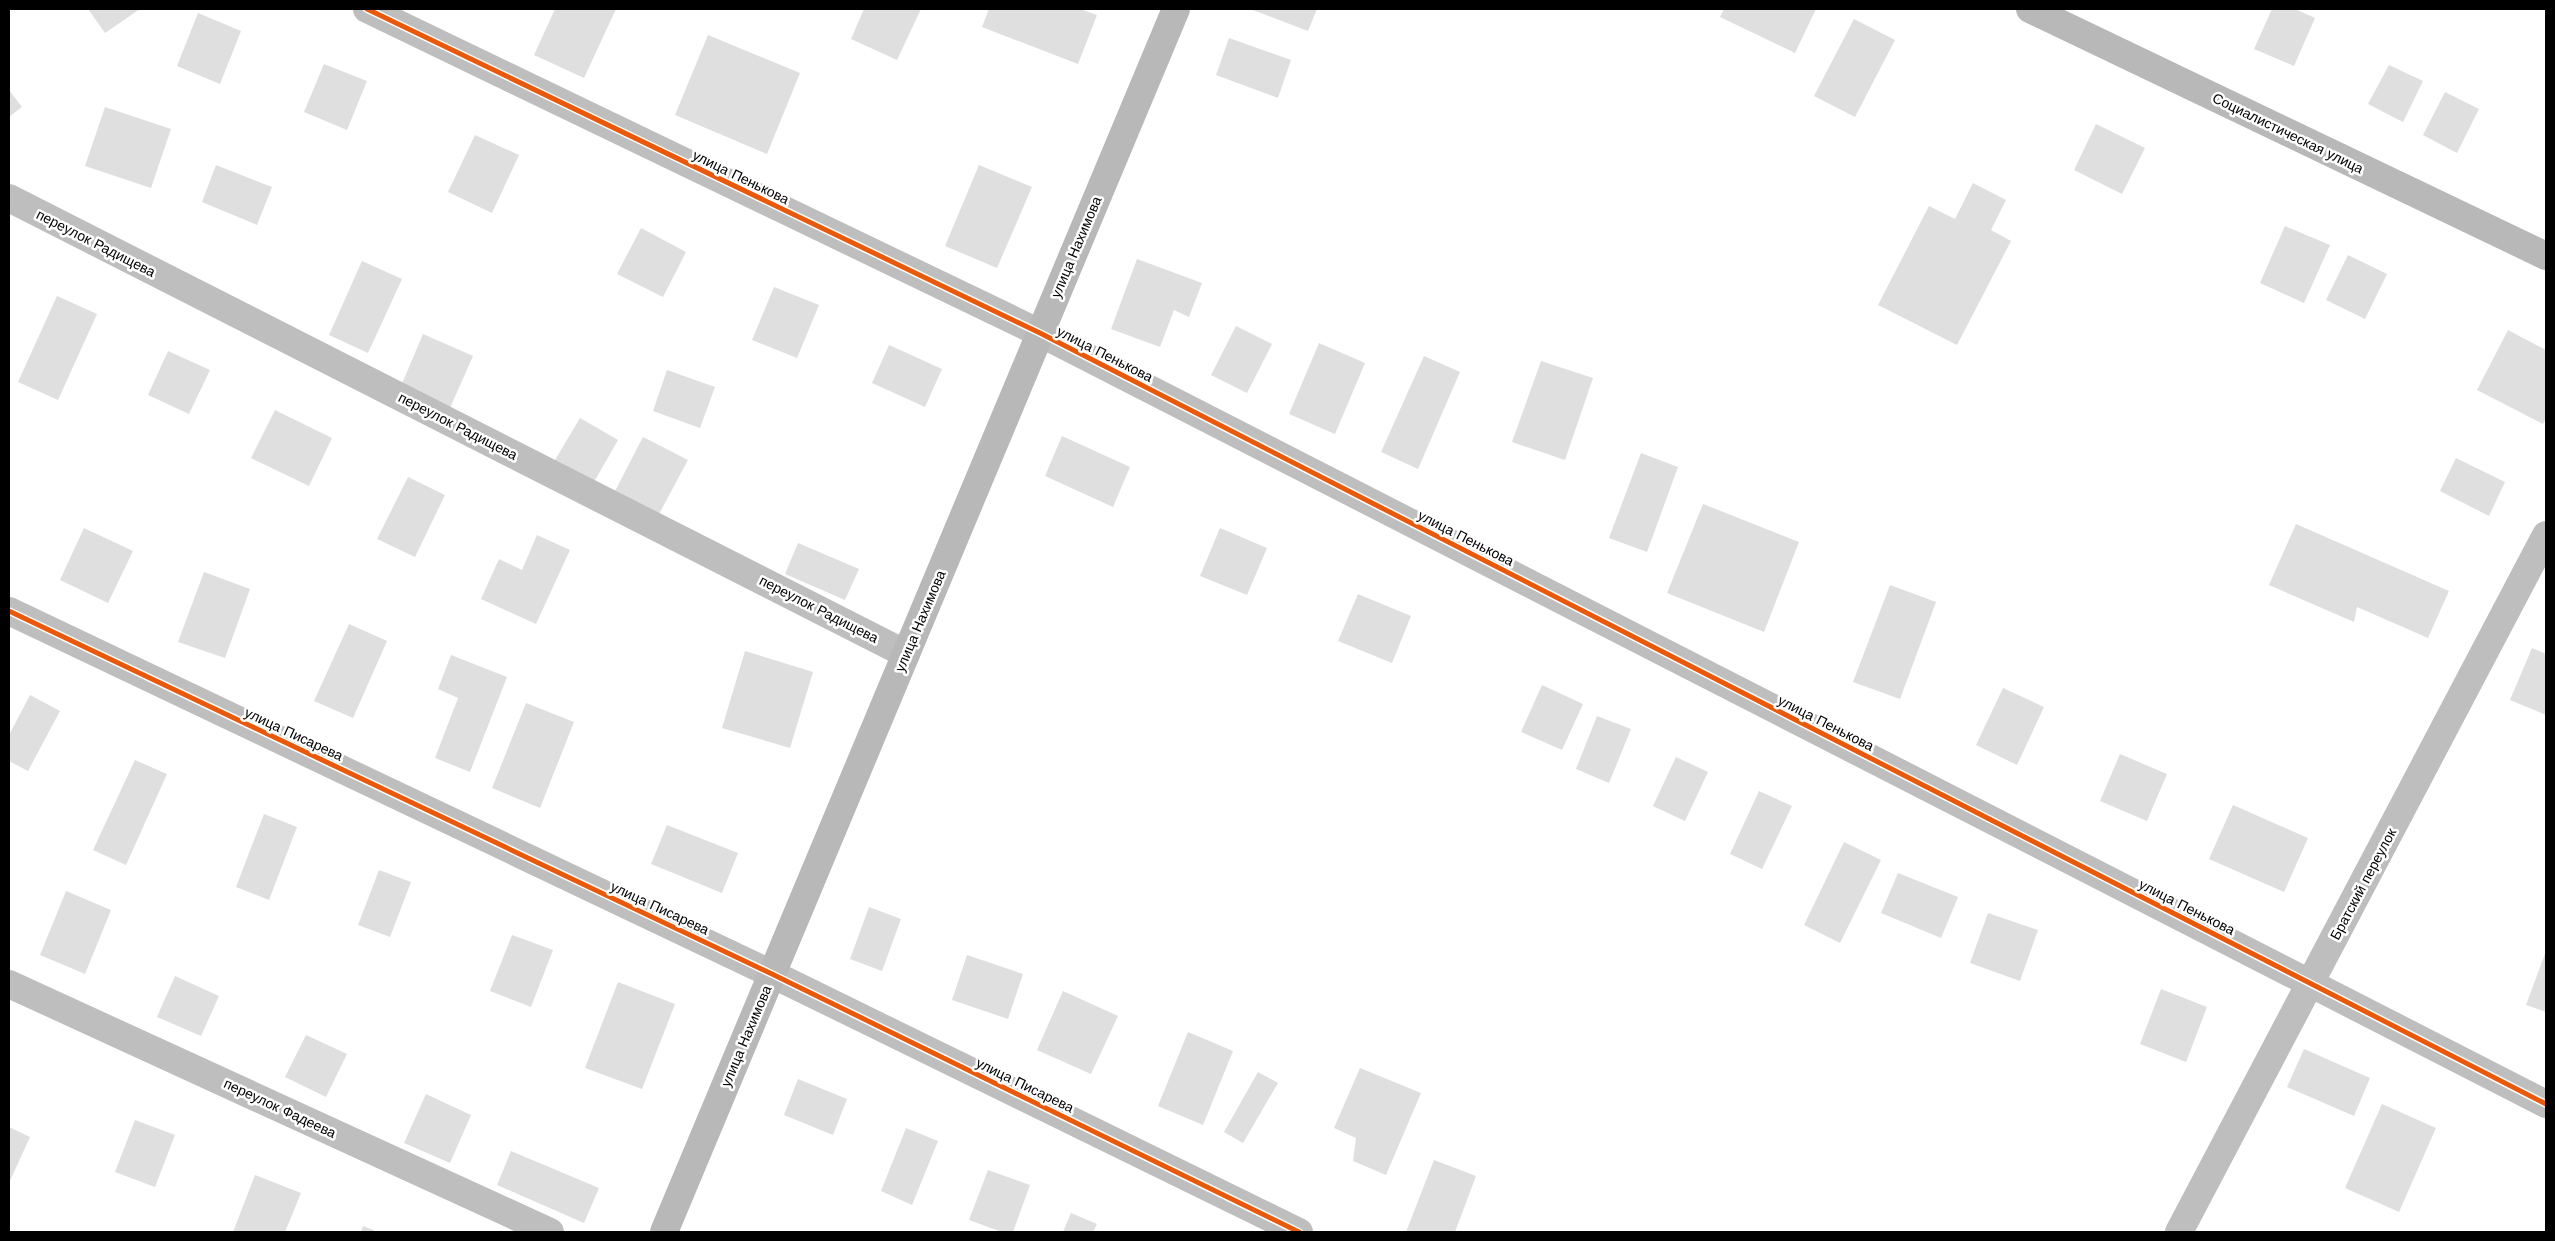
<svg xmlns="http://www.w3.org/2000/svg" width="2555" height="1241" font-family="'Work Sans',sans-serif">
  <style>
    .building { fill: #dfdfdf }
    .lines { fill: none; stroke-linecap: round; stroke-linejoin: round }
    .street { stroke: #bebebe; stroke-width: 28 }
    .secondary { stroke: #b8b8b8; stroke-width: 28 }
    .cycleway-casing { stroke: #fff; stroke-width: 8 }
    .cycleway { stroke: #e8590c; stroke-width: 5 }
    .labels { text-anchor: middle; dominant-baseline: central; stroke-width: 5; stroke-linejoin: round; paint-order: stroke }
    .street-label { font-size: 14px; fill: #000; stroke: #fff }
  </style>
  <rect width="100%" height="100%" fill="#fff"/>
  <g class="building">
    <polygon points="88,9 140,9 105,33"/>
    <polygon points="555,9 616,9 584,78 534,55"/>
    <polygon points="864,9 921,9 897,60 851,39"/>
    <polygon points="989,9 1080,9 1097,15 1078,64 982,27"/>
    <polygon points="1250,9 1317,9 1308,31"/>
    <polygon points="1724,9 1816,9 1795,53 1720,17"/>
    <polygon points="2272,9 2295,9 2315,18 2294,66 2254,49"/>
    <polygon points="198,13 241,31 220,84 177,66"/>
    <polygon points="1854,19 1895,40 1855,117 1814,96"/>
    <polygon points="708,35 800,73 767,154 675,115"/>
    <polygon points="1229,38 1291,60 1278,98 1216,75"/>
    <polygon points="324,64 367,81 347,130 304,112"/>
    <polygon points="2389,65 2423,81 2403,122 2368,104"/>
    <polygon points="9,90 22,107 9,117"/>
    <polygon points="2445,92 2479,109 2457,153 2423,135"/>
    <polygon points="105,107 171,129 151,188 85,166"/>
    <polygon points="2096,124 2145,148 2122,194 2074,170"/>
    <polygon points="475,135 519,155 492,213 448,192"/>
    <polygon points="216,165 272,187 257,225 202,202"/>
    <polygon points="979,165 1032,187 997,268 945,246"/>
    <polygon points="1973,183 2006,200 1991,230 2011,241 1957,345 1878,305 1929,206 1955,219"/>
    <polygon points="2285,226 2330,245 2304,303 2260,283"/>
    <polygon points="641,228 686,252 663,297 617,274"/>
    <polygon points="2348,255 2387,274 2365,319 2326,300"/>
    <polygon points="1137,259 1202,283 1189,317 1174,310 1160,347 1111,329"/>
    <polygon points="362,261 402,279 368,353 329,335"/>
    <polygon points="774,287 819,305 797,358 752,340"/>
    <polygon points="57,296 97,314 58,400 18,382"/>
    <polygon points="1236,326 1272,344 1247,393 1211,375"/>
    <polygon points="2508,330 2546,350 2546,418 2543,424 2477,390"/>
    <polygon points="423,334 473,356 450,408 401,386"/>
    <polygon points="1319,343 1365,363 1335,434 1289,414"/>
    <polygon points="889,345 942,369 925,407 872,383"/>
    <polygon points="168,351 210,370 189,414 148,395"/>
    <polygon points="1424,356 1460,372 1418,469 1381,452"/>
    <polygon points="1541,361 1593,378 1565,460 1512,442"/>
    <polygon points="667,370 715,387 700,428 653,411"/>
    <polygon points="275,410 332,438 309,486 251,458"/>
    <polygon points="580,418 618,440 594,482 555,460"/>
    <polygon points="1062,436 1130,467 1113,507 1045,476"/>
    <polygon points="643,437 688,460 659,514 615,491"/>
    <polygon points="1641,453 1678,467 1647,552 1609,538"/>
    <polygon points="2456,458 2505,482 2489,516 2440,491"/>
    <polygon points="408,477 445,495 415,557 377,539"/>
    <polygon points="1703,504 1799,542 1764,632 1667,593"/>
    <polygon points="2296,524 2449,591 2428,638 2357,607 2354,622 2269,585"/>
    <polygon points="84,528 133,551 108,603 60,580"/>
    <polygon points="1220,528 1267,548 1247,595 1200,576"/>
    <polygon points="537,535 570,550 536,624 481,599 499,559 522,570"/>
    <polygon points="798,543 859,569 845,600 785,574"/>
    <polygon points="204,572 250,589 225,658 178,642"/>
    <polygon points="1890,585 1936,602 1900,699 1853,682"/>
    <polygon points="1358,594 1411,616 1392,663 1338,641"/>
    <polygon points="349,624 387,641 353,718 314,701"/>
    <polygon points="2532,648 2546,654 2546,715 2510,700"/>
    <polygon points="745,651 813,672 790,748 722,728"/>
    <polygon points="451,655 507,677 470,772 435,758 458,698 438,689"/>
    <polygon points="1542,685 1583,704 1562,750 1521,732"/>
    <polygon points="2003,688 2044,707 2017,765 1976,745"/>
    <polygon points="30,695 60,711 28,771 9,761 9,735"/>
    <polygon points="526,703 574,722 540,808 492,788"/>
    <polygon points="1597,716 1631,729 1609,783 1576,769"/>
    <polygon points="2120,754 2167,774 2147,821 2100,801"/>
    <polygon points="1676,757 1708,772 1685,821 1653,806"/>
    <polygon points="135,760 167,774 126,865 93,850"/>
    <polygon points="1759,791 1792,806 1762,869 1730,854"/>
    <polygon points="2233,805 2308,838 2284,892 2209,859"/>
    <polygon points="264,814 297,827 269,900 236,887"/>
    <polygon points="667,825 738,853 722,893 651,864"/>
    <polygon points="1844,842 1881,860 1840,943 1804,925"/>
    <polygon points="379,870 411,882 390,937 358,925"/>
    <polygon points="1898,873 1958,897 1941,938 1881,913"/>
    <polygon points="66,891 111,910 85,974 40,955"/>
    <polygon points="869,907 901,919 882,971 850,959"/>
    <polygon points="1988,913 2038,930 2020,981 1970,963"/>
    <polygon points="512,935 553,950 531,1007 490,991"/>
    <polygon points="2546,951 2546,1012 2526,1005"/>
    <polygon points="967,955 1023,974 1008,1019 952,1000"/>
    <polygon points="175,976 219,996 201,1036 157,1017"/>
    <polygon points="618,982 675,1004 642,1089 585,1068"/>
    <polygon points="2161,989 2207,1007 2186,1062 2140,1044"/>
    <polygon points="1063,991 1118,1016 1091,1074 1037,1050"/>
    <polygon points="1188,1032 1233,1051 1203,1125 1158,1106"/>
    <polygon points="306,1035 347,1054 326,1097 285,1077"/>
    <polygon points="2304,1049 2370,1078 2354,1116 2287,1087"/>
    <polygon points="1360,1068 1421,1093 1386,1175 1353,1161 1356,1138 1334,1128"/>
    <polygon points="1258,1072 1278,1083 1243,1143 1224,1132"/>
    <polygon points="798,1079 847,1099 833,1135 784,1115"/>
    <polygon points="426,1094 471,1115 450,1163 404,1143"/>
    <polygon points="2382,1104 2436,1128 2399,1212 2345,1188"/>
    <polygon points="135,1120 175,1135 155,1187 115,1172"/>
    <polygon points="9,1127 30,1137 9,1183"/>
    <polygon points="906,1128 938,1141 912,1205 881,1191"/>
    <polygon points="511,1151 599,1188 584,1223 497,1185"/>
    <polygon points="1434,1160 1476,1176 1455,1232 1406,1232"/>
    <polygon points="988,1170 1030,1185 1013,1232 1002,1232 969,1220"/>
    <polygon points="255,1175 301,1193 285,1232 233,1232"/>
    <polygon points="1071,1213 1097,1224 1093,1232 1063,1232"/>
    <polygon points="363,1226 378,1232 361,1232"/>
  </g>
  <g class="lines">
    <g class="street">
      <polyline points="367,9 1040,333 2546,1104"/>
      <polyline points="9,198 906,654"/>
      <polyline points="9,611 772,974 1299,1232"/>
      <polyline points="9,984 550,1232"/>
      <polyline points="2179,1232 2546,535"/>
    </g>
    <g class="secondary">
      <polyline points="2030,9 2546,256"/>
      <polyline points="664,1232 1176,9"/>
    </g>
    <defs>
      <g id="cycleway">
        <polyline points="367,9 1040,333 2546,1104"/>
        <polyline points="9,611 772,974 1299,1232"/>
      </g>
    </defs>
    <use href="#cycleway" class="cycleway-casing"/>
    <use href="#cycleway" class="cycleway"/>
  </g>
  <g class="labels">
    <g class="street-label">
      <text transform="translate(2288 133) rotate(26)">Социалистическая улица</text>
      <text transform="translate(741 177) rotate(26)">улица Пенькова</text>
      <text transform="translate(96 243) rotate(27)">переулок Радищева</text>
      <text transform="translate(1076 247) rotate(-67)">улица Нахимова</text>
      <text transform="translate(1105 354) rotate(27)">улица Пенькова</text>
      <text transform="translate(458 426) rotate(27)">переулок Радищева</text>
      <text transform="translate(1466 538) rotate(27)">улица Пенькова</text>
      <text transform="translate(819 609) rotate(27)">переулок Радищева</text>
      <text transform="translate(920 621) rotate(-67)">улица Нахимова</text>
      <text transform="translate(1826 723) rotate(27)">улица Пенькова</text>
      <text transform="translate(294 734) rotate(25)">улица Писарева</text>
      <text transform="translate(2363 884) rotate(-62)">Братский переулок</text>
      <text transform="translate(2187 907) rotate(27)">улица Пенькова</text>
      <text transform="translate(660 908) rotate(25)">улица Писарева</text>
      <text transform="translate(746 1036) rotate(-67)">улица Нахимова</text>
      <text transform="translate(1025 1085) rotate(26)">улица Писарева</text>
      <text transform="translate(280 1108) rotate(25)">переулок Фадеева</text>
    </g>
  </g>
  <rect width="2555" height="1241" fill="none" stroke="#000000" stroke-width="20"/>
</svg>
